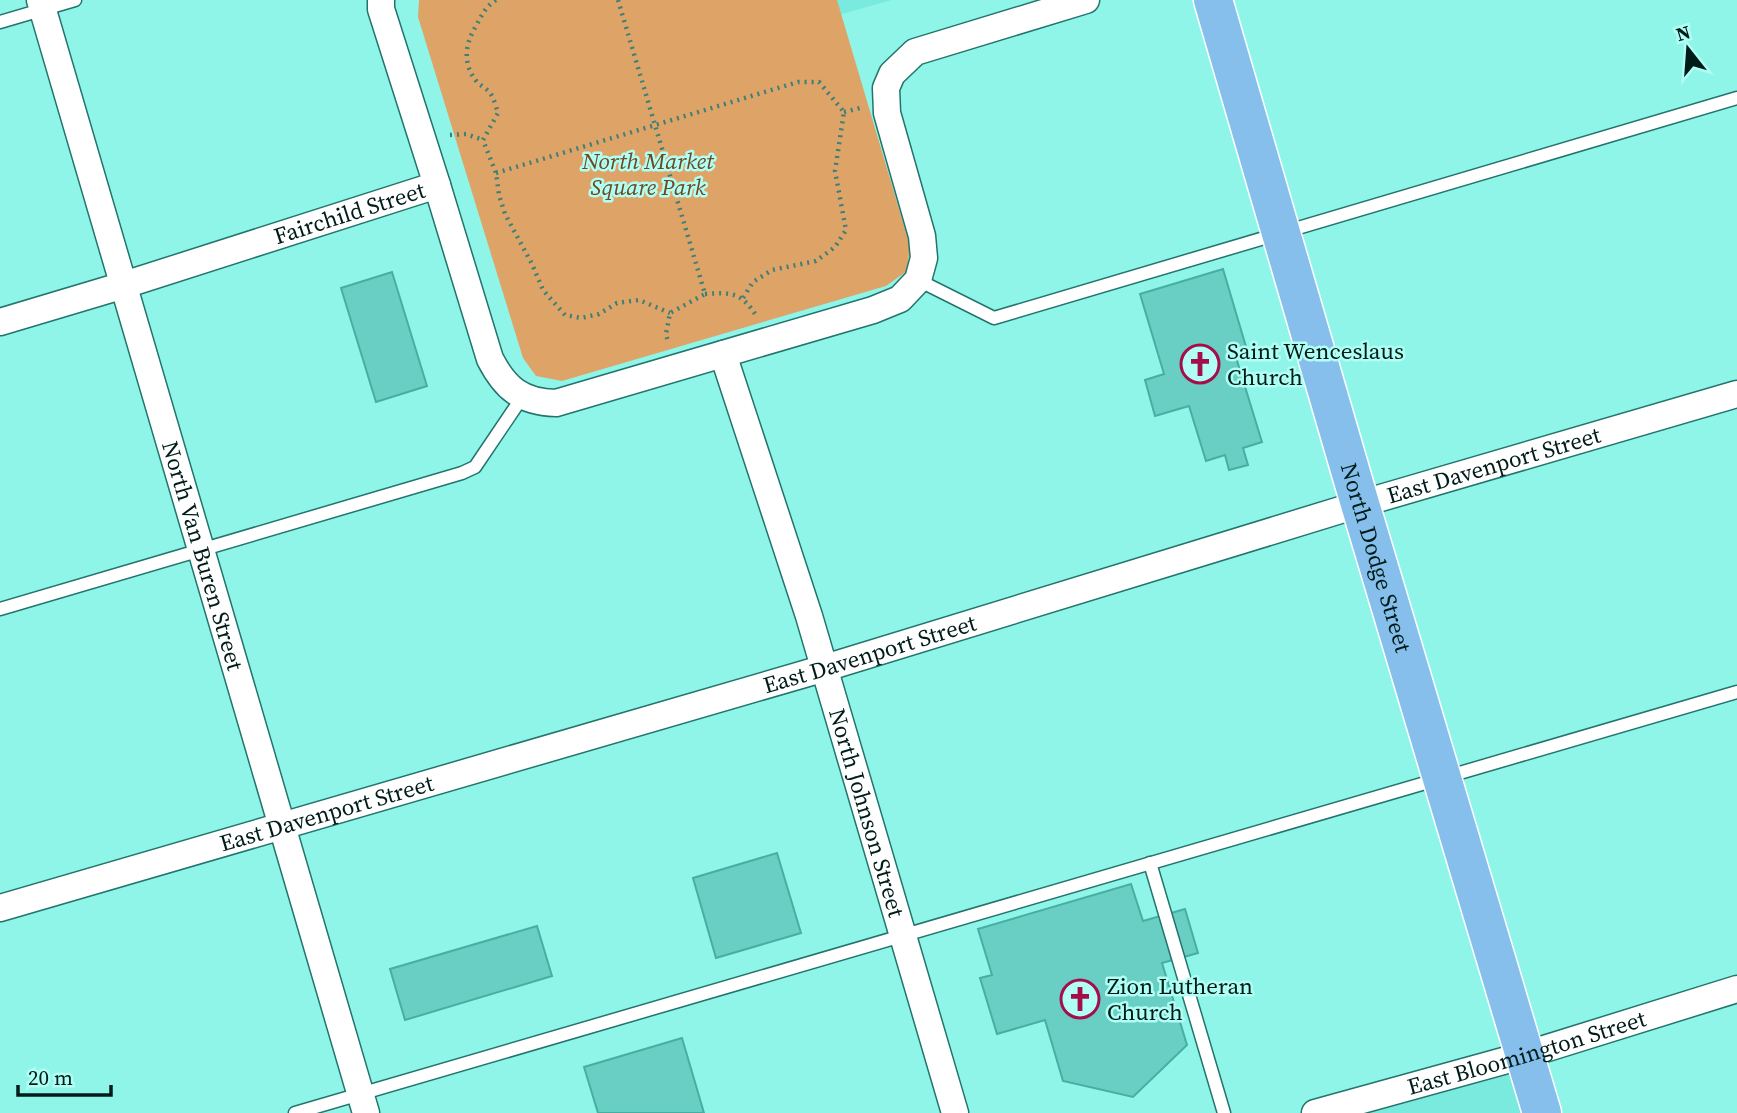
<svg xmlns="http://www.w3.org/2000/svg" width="1737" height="1113" font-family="'Source Serif 4',serif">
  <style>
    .built { fill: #79eadd }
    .green { fill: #dea467 }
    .building { fill: #69cec3; stroke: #46aea3; stroke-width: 2 }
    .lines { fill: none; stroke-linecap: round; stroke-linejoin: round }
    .service-casing { stroke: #23746c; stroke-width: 15 }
    .minor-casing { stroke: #23746c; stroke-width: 29 }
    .primary-casing { stroke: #fff; stroke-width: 41 }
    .path { stroke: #417e77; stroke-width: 4.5; stroke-dasharray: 2 5; stroke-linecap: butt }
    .service { stroke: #fff; stroke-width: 12 }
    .minor { stroke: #fff; stroke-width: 26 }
    .primary { stroke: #86bfec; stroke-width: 38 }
    .labels { text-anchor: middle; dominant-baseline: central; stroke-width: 5; stroke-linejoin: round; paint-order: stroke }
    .park-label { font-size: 23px; font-style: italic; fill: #6d481f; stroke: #b0fef4 }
    .street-label { font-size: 23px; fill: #001c19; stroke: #b0fef4 }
    .poi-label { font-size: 23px; fill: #001c19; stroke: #b0fef4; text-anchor: start }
  </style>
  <rect width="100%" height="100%" fill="#90f5e9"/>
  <g class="built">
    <polygon points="791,0 892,0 799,26"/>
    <polygon points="1517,1070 1530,1113 1369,1113"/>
  </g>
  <polygon class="green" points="419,0 837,0 910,246 907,271 886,286 562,381 536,376 523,358 418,17"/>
  <g class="building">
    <polygon points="1223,269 1247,350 1235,354 1262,442 1243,448 1248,465 1229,470 1225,455 1206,461 1189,406 1155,416 1145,380 1164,374 1140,294"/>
    <polygon points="392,272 427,386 376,402 341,288"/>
    <polygon points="777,853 801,933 716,958 693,878"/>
    <polygon points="1131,884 1143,921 1185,909 1198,953 1162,963 1187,1045 1133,1097 1063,1081 1045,1020 997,1034 980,978 992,975 978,929"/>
    <polygon points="537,926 552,976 405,1020 390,969"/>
    <polygon points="682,1038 704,1113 598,1113 584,1067"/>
  </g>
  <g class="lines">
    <defs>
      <g id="service">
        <polyline points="0,22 75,0"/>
        <polyline points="918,280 994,318 1737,98"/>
        <polyline points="0,609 462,473 475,467 523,396"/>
        <polyline points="1150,863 1224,1113"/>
        <polyline points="295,1113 1737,692"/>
      </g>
      <g id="minor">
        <path id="s1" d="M40 0 366 1113"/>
        <polyline points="381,0 381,9 437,185"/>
        <path id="s2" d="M0 322 124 285 437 185 490 359C505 388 521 402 556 403L873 310 900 299 918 280 924 258 922 236 887 113 886 88 892 74 915 52 1086 0"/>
        <path id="s3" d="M723 354 809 616 955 1113"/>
        <path id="s4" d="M0 908 825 668 1360 504 1737 394"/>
        <path id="s5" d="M1315 1113 1525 1055 1737 989"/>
      </g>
      <g id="primary">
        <path id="s6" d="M1213 0 1360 504 1542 1113"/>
      </g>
    </defs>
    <use href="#service" class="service-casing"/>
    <use href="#minor" class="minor-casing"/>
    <use href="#primary" class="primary-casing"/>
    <g class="path">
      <path d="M496 0C486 6 482 15 476 26 465 44 462 64 477 82 481 86 486 88 490 93 494 98 496 107 498 113L483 140 496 173 499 195 505 214 532 264 543 290 565 315 581 318 599 314 617 303 639 300 670 313"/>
      <polyline points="618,0 705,294 670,313 666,334 668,342"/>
      <polyline points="844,112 860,108"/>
      <polyline points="450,135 466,134 483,140"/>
      <polyline points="496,173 798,82 819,82 844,112 835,171 846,230 835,247 816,261 772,270 753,282 743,298"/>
      <path d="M705 294C733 292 742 293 757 317"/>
    </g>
    <use href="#service" class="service"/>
    <use href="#minor" class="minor"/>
    <use href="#primary" class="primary"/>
  </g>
  <defs>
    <symbol id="church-ring" viewBox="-11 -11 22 22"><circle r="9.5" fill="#b0fef4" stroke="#a40e4a" stroke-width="1.5"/><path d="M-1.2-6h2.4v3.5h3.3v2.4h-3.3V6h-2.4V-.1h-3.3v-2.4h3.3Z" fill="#a40e4a"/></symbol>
  </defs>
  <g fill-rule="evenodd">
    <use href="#church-ring" x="1178" y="342" width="44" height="44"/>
    <use href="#church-ring" x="1058" y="977" width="44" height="44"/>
  </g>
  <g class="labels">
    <g class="park-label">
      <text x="648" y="161">North Market<tspan x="648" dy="26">Square Park</tspan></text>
    </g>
    <g class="street-label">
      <text stroke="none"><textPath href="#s2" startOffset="366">Fairchild Street</textPath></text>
      <text stroke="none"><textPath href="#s4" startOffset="1558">East Davenport Street</textPath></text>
      <text stroke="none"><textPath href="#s1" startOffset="579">North Van Buren Street</textPath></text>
      <text stroke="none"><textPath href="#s6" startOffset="581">North Dodge Street</textPath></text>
      <text stroke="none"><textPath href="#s4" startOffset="906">East Davenport Street</textPath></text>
      <text stroke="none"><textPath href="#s4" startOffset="340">East Davenport Street</textPath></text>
      <text stroke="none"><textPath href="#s3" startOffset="481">North Johnson Street</textPath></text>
      <text stroke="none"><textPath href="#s5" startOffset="220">East Bloomington Street</textPath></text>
    </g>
    <g class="poi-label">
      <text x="1227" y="351">Saint Wenceslaus<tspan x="1227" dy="26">Church</tspan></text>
      <text x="1107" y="986">Zion Lutheran<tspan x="1107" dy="26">Church</tspan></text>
    </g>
  </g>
  <g transform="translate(1688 49) rotate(343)" stroke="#b0fef4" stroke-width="5" paint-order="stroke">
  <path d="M0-5L12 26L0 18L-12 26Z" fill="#001c19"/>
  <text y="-10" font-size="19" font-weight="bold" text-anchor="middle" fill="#001c19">N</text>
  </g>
  <path d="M18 1085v10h93v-10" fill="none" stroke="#001c19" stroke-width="3.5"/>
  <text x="28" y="1085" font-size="21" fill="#001c19" stroke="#b0fef4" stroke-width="5" paint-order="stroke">20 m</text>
</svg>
